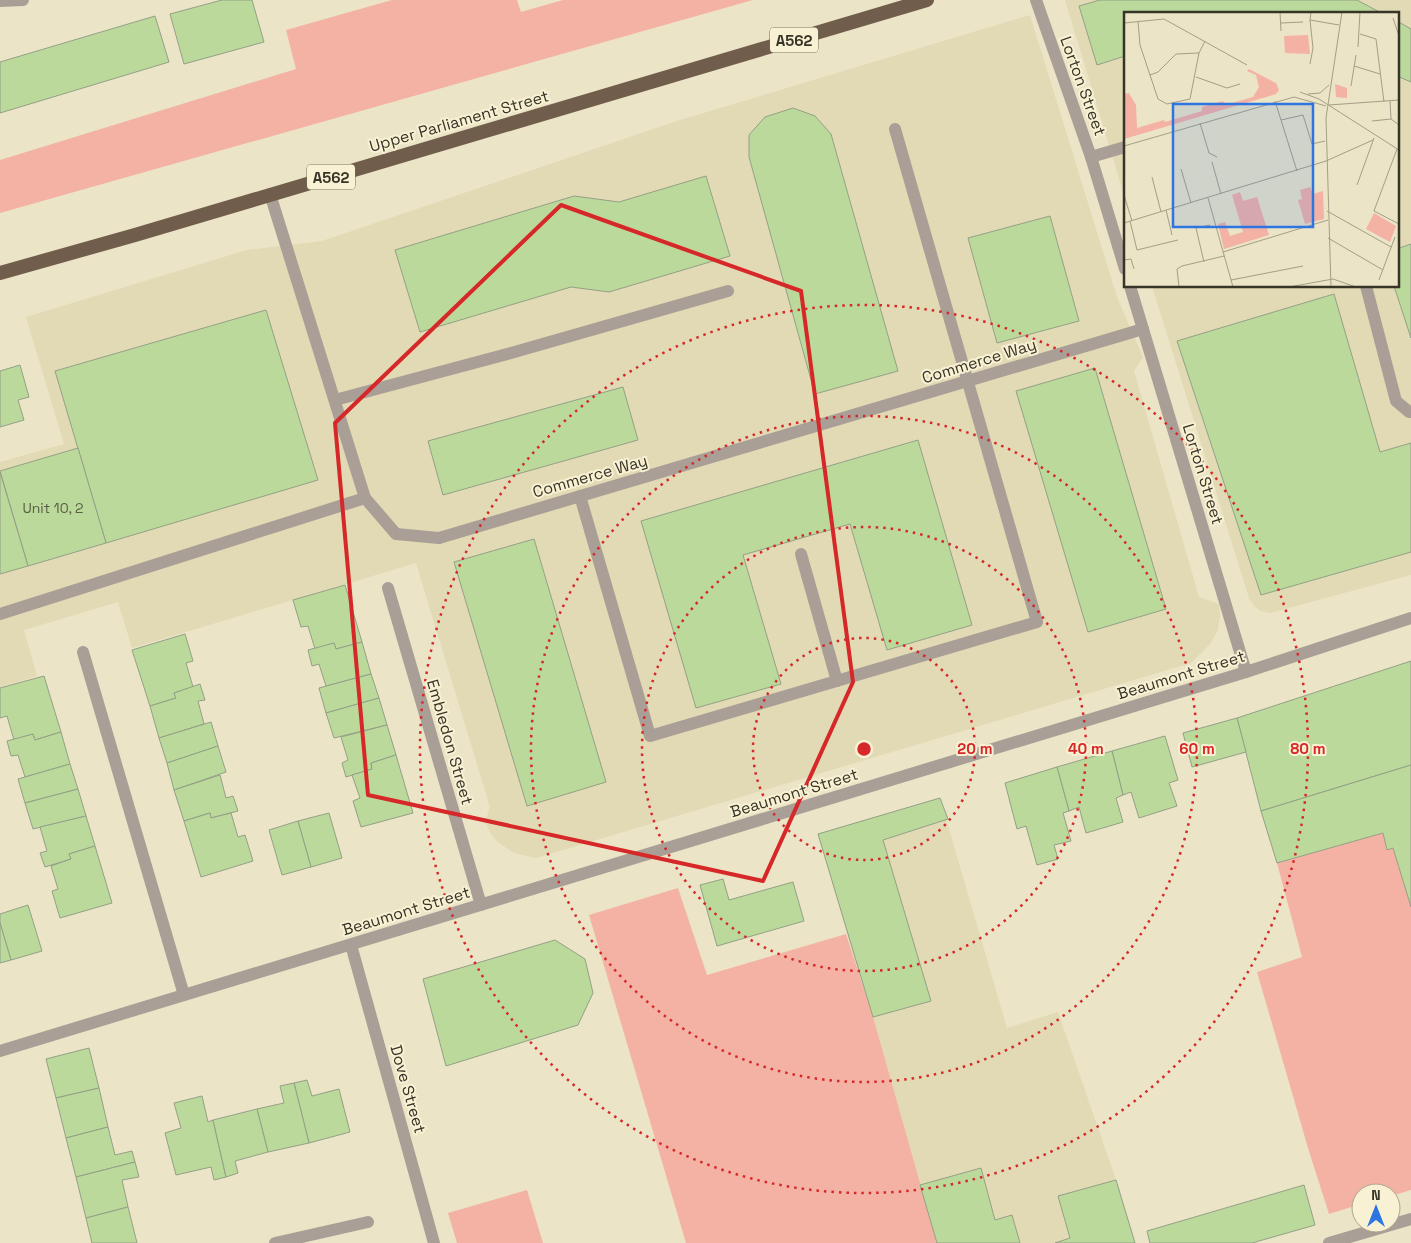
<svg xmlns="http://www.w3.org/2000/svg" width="1411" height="1243" font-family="'Space Grotesk',sans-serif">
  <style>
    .built { fill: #e2dab4 }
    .green { fill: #f4b2a5 }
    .building { fill: #bcd99c; stroke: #93a086 }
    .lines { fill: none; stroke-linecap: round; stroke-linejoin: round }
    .service { stroke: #aa9f96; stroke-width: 12 }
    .minor { stroke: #aa9f96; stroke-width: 12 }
    .trunk { stroke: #705d4b; stroke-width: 14 }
    .marked { fill: none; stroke: #d62828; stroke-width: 4; stroke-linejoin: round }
    .ring { fill: none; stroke: #d62828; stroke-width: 2.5; stroke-dasharray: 2.5 5 }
    .labels { text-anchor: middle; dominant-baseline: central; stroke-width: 4; stroke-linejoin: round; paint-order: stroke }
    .number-label { font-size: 14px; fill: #585d45 }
    .shield { fill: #f8f1d3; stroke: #716d5b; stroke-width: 1 }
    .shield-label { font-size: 15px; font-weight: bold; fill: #373428 }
    .street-label { font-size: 16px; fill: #373428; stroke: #f8f1d3 }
    .inset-road { fill: none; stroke: #a39e87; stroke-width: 1 }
    .view { fill: #2d75e1; fill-opacity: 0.15; stroke: #2d75e1; stroke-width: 2.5 }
    .inset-edge { fill: none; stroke: #373428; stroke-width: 2.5 }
    .centre { fill: #d62828; stroke: #f8f1d3; stroke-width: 2.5 }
    .ring-label { font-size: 15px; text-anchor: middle; font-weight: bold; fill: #d62828; stroke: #f8f1d3; stroke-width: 4; stroke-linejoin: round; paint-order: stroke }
  </style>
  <rect width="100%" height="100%" fill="#ebe4c6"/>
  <g class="built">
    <polygon points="1065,0 1411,0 1411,575 1270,613 1261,611 1254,606 1249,598 1152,286 1397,286 1397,14 1125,14 1125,198"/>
    <polygon points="1030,15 1117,297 1143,357 1134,371 1199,597 1219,604 1220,616 1218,630 1210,644 1191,663 536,858 514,853 499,843 491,834 485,822 490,807 416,563 132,648 118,602 24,630 37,676 0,687 0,462 64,444 26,317 247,250 322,241 677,121"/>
    <polygon points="940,798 1007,1028 1058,1012 1116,1180 1135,1243 937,1243 818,834"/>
  </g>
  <g class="green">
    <polygon points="392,0 517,0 521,12 563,0 753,0 0,213 0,160 296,69 286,30"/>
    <polygon points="1383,833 1387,849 1393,848 1411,907 1411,1190 1391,1196 1391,1193 1361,1193 1361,1204 1329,1214 1308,1148 1257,972 1302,957 1277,863"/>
    <polygon points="678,888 707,975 846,934 873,1017 937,1243 686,1243 589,915"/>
    <polygon points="527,1190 543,1243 457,1243 448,1213"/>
  </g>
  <g class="building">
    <polygon points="222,0 252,0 264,42 184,64 170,14"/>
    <polygon points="1100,0 1357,0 1383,14 1125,14 1125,56 1097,65 1079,6"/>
    <polygon points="155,16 169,62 0,113 0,62"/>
    <polygon points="1397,21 1411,29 1411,82 1397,76"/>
    <polygon points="793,108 815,116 831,134 898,371 815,394 749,157 749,135 765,117"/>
    <polygon points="706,176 730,256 609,292 571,287 420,332 395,250 574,196 619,202"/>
    <polygon points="1050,216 1079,321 997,343 968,238"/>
    <polygon points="1411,244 1411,338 1394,286 1397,286 1397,249"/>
    <polygon points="1334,294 1380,452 1411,443 1411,552 1261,595 1177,341"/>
    <polygon points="266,310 318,480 106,543 55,371"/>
    <polygon points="20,365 29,397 18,400 24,420 0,427 0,371"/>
    <polygon points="1095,368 1166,609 1088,632 1016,391"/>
    <polygon points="623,387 638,440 443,495 428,441"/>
    <polygon points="918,440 972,625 887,650 850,524 743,555 781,684 696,708 641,521"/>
    <polygon points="78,448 106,543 28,566 0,471"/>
    <polygon points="0,472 28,566 0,574"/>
    <polygon points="534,539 606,782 527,806 454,562"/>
    <polygon points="345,585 362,642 336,649 334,643 315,649 308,626 301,627 293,600"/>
    <polygon points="185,634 193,661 186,663 193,687 174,693 176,698 150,706 132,650"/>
    <polygon points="362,642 371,674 326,686 319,664 312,666 308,650 334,643 336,649"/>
    <polygon points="1411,661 1411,765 1261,811 1237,718"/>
    <polygon points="371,674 379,698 326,713 319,688"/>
    <polygon points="44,676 61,732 35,740 33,734 14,740 7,716 0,718 0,688"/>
    <polygon points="200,684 205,700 198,701 204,724 159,738 150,706 176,698 174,693"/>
    <polygon points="379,698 387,725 334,738 326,713"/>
    <polygon points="1237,718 1246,752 1192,767 1183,733"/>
    <polygon points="211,722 218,746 167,763 159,738"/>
    <polygon points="387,725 396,755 371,763 372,769 346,777 342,763 348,760 341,737"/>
    <polygon points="61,732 70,764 25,777 18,755 11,756 7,741 33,734 35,740"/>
    <polygon points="1165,736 1178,780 1169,783 1177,806 1139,818 1131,792 1123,795 1112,751"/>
    <polygon points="218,746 226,772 174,790 167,763"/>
    <polygon points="1112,751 1123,795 1116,798 1123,822 1086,833 1079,807 1069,811 1057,767"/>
    <polygon points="396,755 413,813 361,827 353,801 360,798 352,775 372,769 371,763"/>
    <polygon points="70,764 78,789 25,803 18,779"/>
    <polygon points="1411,765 1411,907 1393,848 1387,850 1383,833 1277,863 1261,811"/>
    <polygon points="1057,767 1069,811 1063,813 1071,841 1054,845 1058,859 1037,865 1026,826 1017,829 1005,783"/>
    <polygon points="220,775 226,798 233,796 238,811 211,818 210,813 184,821 174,790"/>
    <polygon points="78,789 86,816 33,829 25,803"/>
    <polygon points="940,798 948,819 883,840 931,1001 873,1017 818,834"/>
    <polygon points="210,813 211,818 231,813 238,837 245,835 253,861 201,877 184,821"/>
    <polygon points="329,813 342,858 311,867 298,821"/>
    <polygon points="86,816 95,846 69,854 71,859 45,867 40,853 47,851 40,827"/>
    <polygon points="298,821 311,867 282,875 269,830"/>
    <polygon points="95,846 112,903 60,918 52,891 58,889 51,866 71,859 69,854"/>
    <polygon points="723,879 729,900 793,882 804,921 717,946 700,885"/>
    <polygon points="28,905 42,951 11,960 0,923 0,914"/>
    <polygon points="0,923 11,960 0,963"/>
    <polygon points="555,940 585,959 593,993 578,1025 446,1066 423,979"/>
    <polygon points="89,1048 99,1088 56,1098 46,1059"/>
    <polygon points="307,1080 312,1096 339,1089 350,1132 309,1143 294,1083"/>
    <polygon points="294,1083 309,1143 268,1152 257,1109 284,1103 280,1086"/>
    <polygon points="99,1088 108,1127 66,1138 56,1098"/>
    <polygon points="202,1096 208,1122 213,1120 226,1177 214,1180 211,1167 176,1175 165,1133 181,1128 174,1103"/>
    <polygon points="257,1109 268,1152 235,1161 238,1173 226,1177 213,1120"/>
    <polygon points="108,1127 115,1155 132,1151 135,1162 76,1177 66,1138"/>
    <polygon points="135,1162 139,1177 122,1180 128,1207 86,1218 76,1177"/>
    <polygon points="981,1168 995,1220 1012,1215 1020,1243 937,1243 920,1185"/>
    <polygon points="1116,1180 1135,1243 1055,1243 1070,1238 1058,1196"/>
    <polygon points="1304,1185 1315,1225 1252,1243 1150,1243 1147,1231"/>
    <polygon points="128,1207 137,1243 92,1243 86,1218"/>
  </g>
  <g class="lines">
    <g class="service">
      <polyline points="335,400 511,353 728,291"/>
      <polyline points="580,496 650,736 1037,622 895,129"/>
      <polyline points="439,538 1143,329"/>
      <polyline points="801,554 837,681"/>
      <polyline points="0,614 365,498"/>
    </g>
    <g class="minor">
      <polyline points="1036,0 1091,157 1125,269"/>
      <polyline points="0,1 23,0"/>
      <polyline points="1091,157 1125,147"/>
      <polyline points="270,194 365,498 396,534 439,538"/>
      <polyline points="1130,286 1246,672"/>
      <polyline points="1366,286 1396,401 1409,412 1411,412"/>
      <polyline points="388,588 481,905"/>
      <polyline points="83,652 184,995"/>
      <polyline points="351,945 434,1243"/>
      <polyline points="0,1051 1246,672 1411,618"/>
      <polyline points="275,1243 368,1222"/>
      <polyline points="1329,1243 1411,1219"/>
    </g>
    <polyline class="trunk" points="0,273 135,235 927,0"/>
  </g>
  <path class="marked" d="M561 205 801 291 853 682 763 881 368 795 335 423Z"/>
  <g class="ring">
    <circle cx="864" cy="749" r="111"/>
    <circle cx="864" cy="749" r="222"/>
    <circle cx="864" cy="749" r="333"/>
    <circle cx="864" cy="749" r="444"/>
  </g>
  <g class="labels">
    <g class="number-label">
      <text x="53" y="508">Unit 10, 2</text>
    </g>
    <g class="shield">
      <rect x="770" y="27.5" width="48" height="25" rx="4"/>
      <rect x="307" y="164.5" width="48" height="25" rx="4"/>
    </g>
    <g class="shield-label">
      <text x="794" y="40">A562</text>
      <text x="331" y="177">A562</text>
    </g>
    <g class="street-label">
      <text transform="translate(1083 86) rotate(70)">Lorton Street</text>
      <text transform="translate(459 121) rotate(-16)">Upper Parliament Street</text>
      <text transform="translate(979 361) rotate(-17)">Commerce Way</text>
      <text transform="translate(1203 474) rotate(73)">Lorton Street</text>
      <text transform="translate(590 476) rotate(-16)">Commerce Way</text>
      <text transform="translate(1181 675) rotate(-17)">Beaumont Street</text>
      <text transform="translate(450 742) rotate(74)">Embledon Street</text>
      <text transform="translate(794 793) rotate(-17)">Beaumont Street</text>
      <text transform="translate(406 911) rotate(-17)">Beaumont Street</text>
      <text transform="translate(408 1089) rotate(74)">Dove Street</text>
    </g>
  </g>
  <g transform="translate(1124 12)">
    <rect width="275" height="275" fill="#ebe4c6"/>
    <path d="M184 23 186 42 161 41 160 24ZM125 57 152 71 155 78 152 82 0 127V82L5 81 12 93 13 116 40 108 41 110 78 99V95L99 89 101 93 129 85 135 75 132 63 123 59ZM211 72 223 76V86L212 85ZM186 175 189 182 199 179 200 207 181 212 174 188 178 187 176 178ZM116 180 119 189 133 185 145 223 100 237 94 212 101 210 106 224 119 220 108 183ZM250 201 272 214 266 230 242 217Z" fill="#f4b2a5"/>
    <path class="inset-road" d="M156 0 157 19M187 0 186 8 215 13M269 6 275 24M40 7 123 53M186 8 189 36 186 52M14 9 16 33 34 87 43 92 66 87 75 41 81 29M0 11 40 7M157 11 179 10M236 22 252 27 260 90M234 35 236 0M230 54 256 62M26 63 34 60 52 42 75 41M72 65 103 76 116 72M227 74 232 43M176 80 195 87 275 138M184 82 196 81 205 73M151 89 173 159M266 89 267 107 275 113M205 93 275 88M157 108 179 103 188 132 201 129M248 109 267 107M76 111 85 141 93 145M0 134 170 85 202 94M273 137 250 199 275 212M88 150 97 182M57 157 67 191M28 165 37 200M233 173 250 126M0 183 8 209M84 186 109 275M42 198 48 223M203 199 267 235M6 209 13 238 54 228M0 211 202 149 249 128M204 226 259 258M99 240 204 208M0 248 7 247 10 257M80 250 72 216 86 213M107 268 179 254M255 268 271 225M55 275 53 257 58 254 100 244M165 275 209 267 232 275M207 275 202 106 218 0"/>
    <path class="view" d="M49 92H189V215H49Z"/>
    <rect width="275" height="275" class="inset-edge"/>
  </g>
  <circle cx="864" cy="749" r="8" class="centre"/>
  <g class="ring-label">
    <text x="975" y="754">20 m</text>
    <text x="1086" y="754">40 m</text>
    <text x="1197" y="754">60 m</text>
    <text x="1308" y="754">80 m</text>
  </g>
  <g transform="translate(1376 1208)"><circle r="24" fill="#f8f1d3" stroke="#aba58f"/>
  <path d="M0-4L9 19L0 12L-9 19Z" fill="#2d75e1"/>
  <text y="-8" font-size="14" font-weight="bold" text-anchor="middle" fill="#373428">N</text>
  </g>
</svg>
